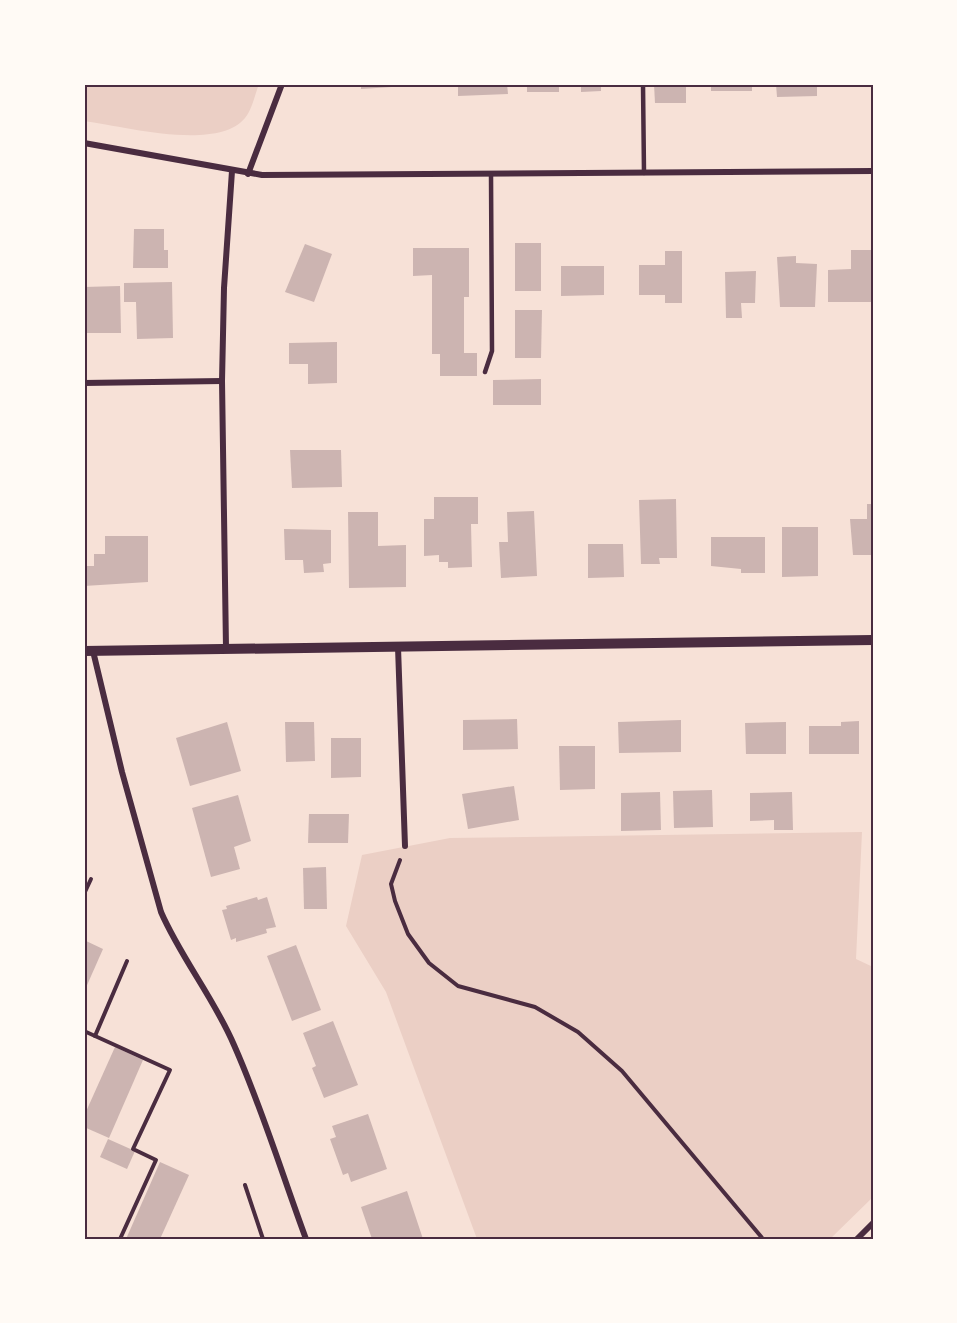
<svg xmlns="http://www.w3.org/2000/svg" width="957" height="1323" font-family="'Noto Sans',sans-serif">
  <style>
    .green { fill: #ebcfc5 }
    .building { fill: #ccb4b1 }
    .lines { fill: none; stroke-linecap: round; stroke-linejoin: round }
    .path { stroke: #4a2c40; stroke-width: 4 }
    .service { stroke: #4a2c40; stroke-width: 4.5 }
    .minor { stroke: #4a2c40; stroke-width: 6 }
    .tertiary { stroke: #4a2c40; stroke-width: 10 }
    .neatline { fill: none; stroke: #4a2c40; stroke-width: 2 }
  </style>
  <rect width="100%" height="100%" fill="#f7e1d7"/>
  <g class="green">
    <path d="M84 84H259C255 94 252 110 245 118 217 152 123 126 84 121Z"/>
    <polygon points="862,832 856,959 873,967 873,1197 830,1239 477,1239 386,992 346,926 362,855 450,838"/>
  </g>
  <g class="building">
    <polygon points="361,84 407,84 407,86 361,89"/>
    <polygon points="458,84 507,84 508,94 458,96"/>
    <rect x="527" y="84" width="32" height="8"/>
    <polygon points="581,84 601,84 601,91 581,92"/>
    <polygon points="654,84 686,84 686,103 655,103"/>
    <rect x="711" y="84" width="41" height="7"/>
    <polygon points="776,84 817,84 817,96 777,97"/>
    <polygon points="134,229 164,229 164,250 168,250 168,268 133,268"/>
    <rect x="515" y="243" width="26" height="48"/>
    <polygon points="305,244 332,254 314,302 285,292"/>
    <polygon points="413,248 469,248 469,297 464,297 464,353 477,353 477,376 440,376 440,354 432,354 432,275 413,276"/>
    <polygon points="851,250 872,250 872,302 828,302 828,270 851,269"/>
    <polygon points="665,251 682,251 682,303 665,303 665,295 639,295 639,265 665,265"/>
    <polygon points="796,256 796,263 817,264 815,307 780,307 777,257"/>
    <polygon points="561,266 604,266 604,295 561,296"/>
    <polygon points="756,271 755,303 741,303 742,318 726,318 725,272"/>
    <polygon points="172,282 173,338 137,339 136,302 124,302 124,283"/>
    <polygon points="120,286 121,333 84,333 84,287"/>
    <polygon points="515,310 542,310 541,358 515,358"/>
    <polygon points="337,342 337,383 308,384 308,364 289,364 289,343"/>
    <polygon points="541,379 541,405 493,405 493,380"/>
    <polygon points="290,450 341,450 342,487 292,488"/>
    <polygon points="434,497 478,497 478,524 471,524 472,567 448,568 448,562 439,562 439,555 424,556 424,519 434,519"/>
    <polygon points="676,499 677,558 659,558 660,564 641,564 639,500"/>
    <polygon points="867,504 873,504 873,555 853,555 850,519 867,519"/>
    <polygon points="534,511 537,576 501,578 499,542 508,542 507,512"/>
    <polygon points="348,512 378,512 378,546 406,545 406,587 349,588"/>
    <polygon points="782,527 818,527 818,576 782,577"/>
    <polygon points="284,529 331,530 331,563 323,564 324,572 304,573 303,560 285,560"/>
    <polygon points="105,536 148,536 148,582 84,586 84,566 94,566 94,554 105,554"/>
    <polygon points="711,537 765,537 765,573 741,573 741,569 711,566"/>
    <polygon points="588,544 623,544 624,577 588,578"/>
    <polygon points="517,719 518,749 463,750 463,720"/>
    <polygon points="681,720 681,752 619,753 618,722"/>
    <polygon points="859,721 859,754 809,754 809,726 841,726 841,722"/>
    <polygon points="227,722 241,771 190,786 176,738"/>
    <polygon points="285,722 314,722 315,761 286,762"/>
    <polygon points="786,722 786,754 746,754 745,723"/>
    <polygon points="331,738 361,738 361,777 331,778"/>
    <polygon points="559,746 595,746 595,789 560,790"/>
    <polygon points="514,786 519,820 468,829 462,794"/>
    <polygon points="712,790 713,827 674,828 673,791"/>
    <polygon points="660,792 661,830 621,831 621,793"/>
    <polygon points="792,792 793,830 774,830 774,820 750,821 750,793"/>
    <polygon points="238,795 251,841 234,847 240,869 211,877 192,808"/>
    <polygon points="309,814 349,814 348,843 308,843"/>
    <polygon points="326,867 327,909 304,909 303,868"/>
    <polygon points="257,897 258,900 267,897 276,927 266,929 267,933 236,942 236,938 231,940 222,910 227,909 226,906"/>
    <polygon points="84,940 103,949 84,992"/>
    <polygon points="296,945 321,1010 292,1021 267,956"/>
    <polygon points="333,1021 358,1085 324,1098 312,1068 316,1066 303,1033"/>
    <polygon points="115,1047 143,1060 109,1138 84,1127 84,1116"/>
    <polygon points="368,1114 387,1169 351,1182 348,1173 343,1175 330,1139 336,1137 332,1126"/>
    <polygon points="108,1139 135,1151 127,1169 100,1157"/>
    <polygon points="160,1162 189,1175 160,1239 126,1239"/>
    <polygon points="407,1191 423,1239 372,1239 361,1207"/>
  </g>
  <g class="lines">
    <g class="path">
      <polyline points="400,860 391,884 395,901 408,934 429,963 458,986 535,1007 578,1032 622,1071 763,1239"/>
      <polyline points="84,894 91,879"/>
      <polyline points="84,1031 170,1070 133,1149 156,1160 120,1239"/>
      <polyline points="95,1036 127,961"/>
      <polyline points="245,1185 263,1239"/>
      <polyline points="84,1238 86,1239"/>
    </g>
    <g class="service">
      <polyline points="643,84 644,173"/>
      <polyline points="485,372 492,351 491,174"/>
    </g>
    <g class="minor">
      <polyline points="84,143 262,175 873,171"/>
      <polyline points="248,174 282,84"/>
      <polyline points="84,383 222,381"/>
      <polyline points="398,647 405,846"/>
      <polyline points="226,648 222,381 224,288 232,171"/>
      <path d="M93 651 122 772 161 912C181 958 214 998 234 1045 262 1108 282 1174 306 1239"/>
      <polyline points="857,1239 873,1223"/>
    </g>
    <polyline class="tertiary" points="84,651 873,640"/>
  </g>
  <rect width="957" height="1323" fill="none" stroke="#fffaf5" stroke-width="171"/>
  <rect x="86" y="86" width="786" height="1152" class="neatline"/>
</svg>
